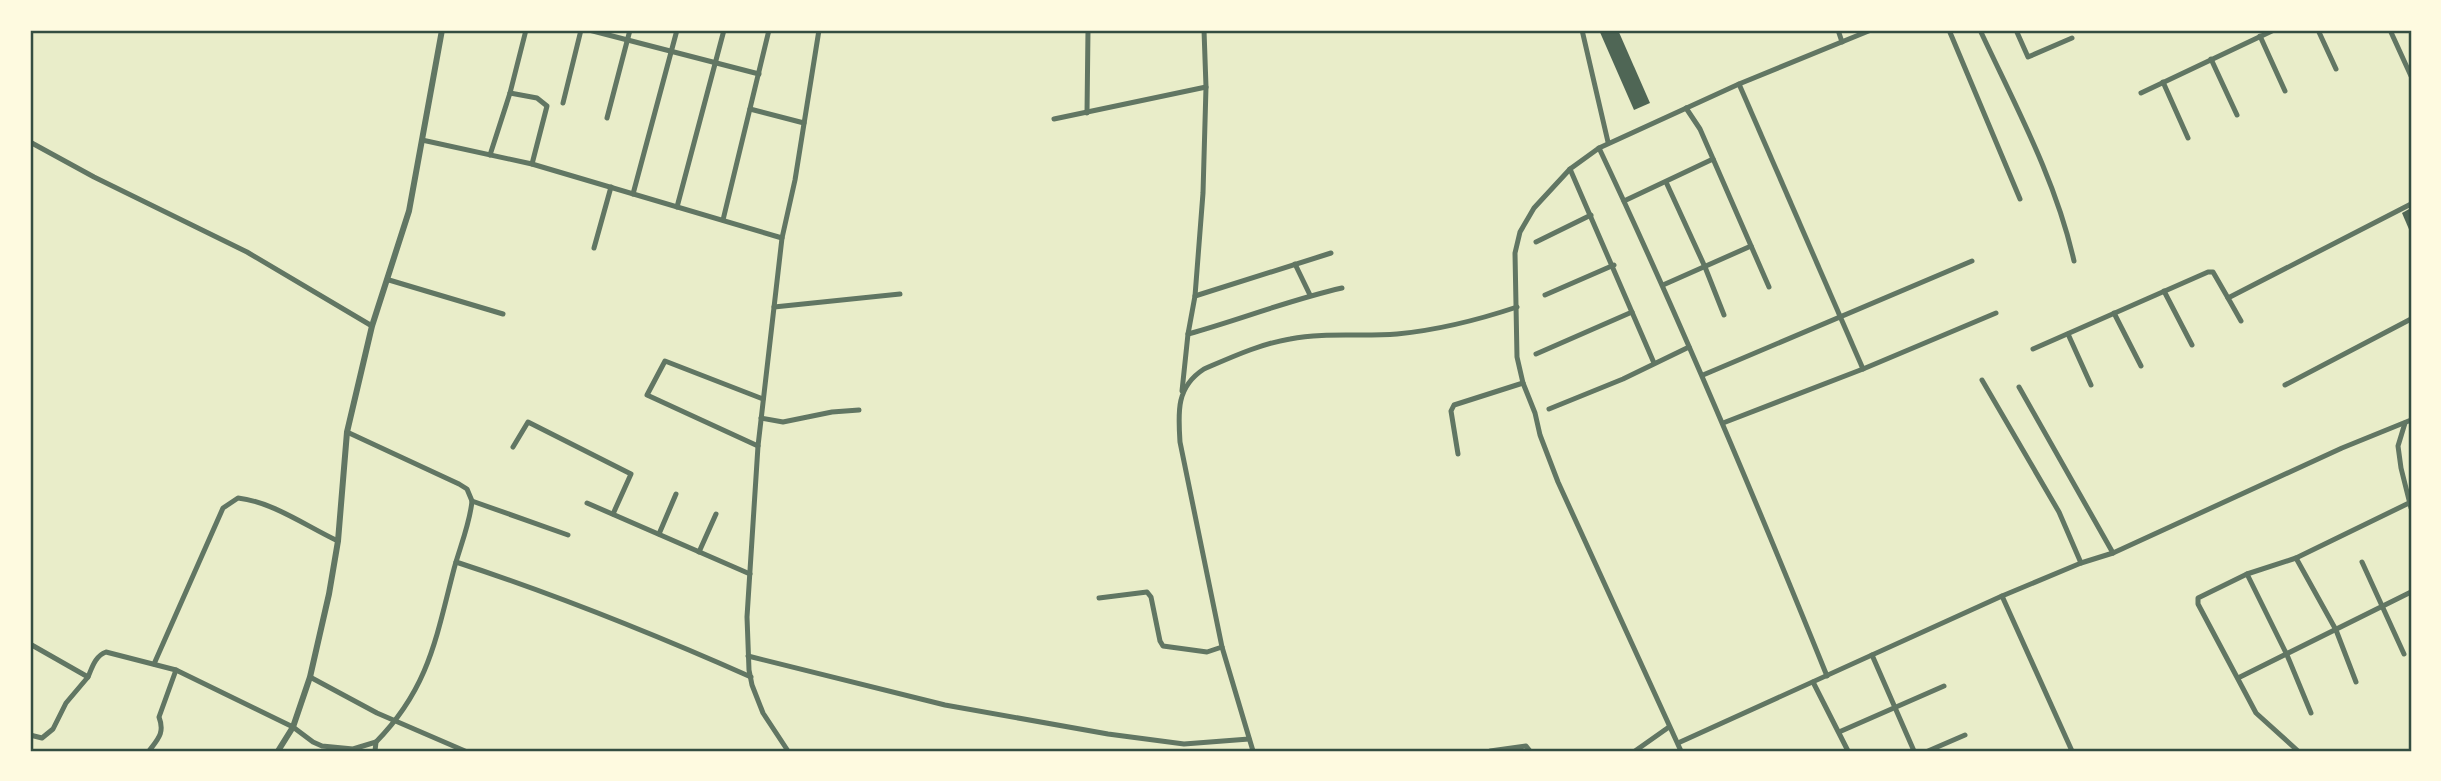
<svg xmlns="http://www.w3.org/2000/svg" width="2441" height="781" font-family="Inter,sans-serif">
  <style>
    .building { fill: #4f6655 }
    .lines { fill: none; stroke-linecap: round; stroke-linejoin: round }
    .minor { stroke: #617663; stroke-width: 5 }
    .tertiary { stroke: #617663; stroke-width: 6 }
    .neatline { fill: none; stroke: #344e41; stroke-width: 2.5 }
  </style>
  <rect width="100%" height="100%" fill="#e9edc9"/>
  <g class="building">
    <polygon points="1599,30 1618,30 1650,103 1634,110"/>
    <polygon points="2411,208 2411,234 2402,213"/>
  </g>
  <g class="lines">
    <g class="minor">
      <polyline points="589,30 759,74"/>
      <polyline points="1582,30 1608,142"/>
      <polyline points="1838,30 1842,42"/>
      <polyline points="1949,30 2020,199"/>
      <path d="M1980 30C2015 105 2056 180 2074 261"/>
      <polyline points="2016,30 2028,57 2072,38"/>
      <polyline points="2318,30 2336,69"/>
      <polyline points="2390,30 2411,76"/>
      <polyline points="2260,36 2285,91"/>
      <polyline points="2211,59 2237,115"/>
      <polyline points="2163,82 2188,138"/>
      <polyline points="1739,84 1863,369"/>
      <polyline points="510,93 537,98 547,106 532,164"/>
      <polyline points="2141,93 2274,30"/>
      <polyline points="563,103 581,30"/>
      <polyline points="1686,108 1700,129 1769,287"/>
      <polyline points="750,109 804,123"/>
      <polyline points="1087,113 1088,30"/>
      <polyline points="607,118 630,30"/>
      <polyline points="1054,119 1206,87"/>
      <polyline points="422,140 532,164 782,238"/>
      <polyline points="30,142 94,177 247,252 372,326"/>
      <path d="M1599 148C1681 321 1755 498 1827 676"/>
      <polyline points="490,155 510,93 526,30"/>
      <polyline points="1570,169 1654,363"/>
      <polyline points="1666,182 1705,267 1724,315"/>
      <polyline points="633,194 677,30"/>
      <polyline points="1624,201 1713,159"/>
      <polyline points="677,207 724,30"/>
      <polyline points="723,220 769,30"/>
      <polyline points="1536,242 1591,215"/>
      <polyline points="594,248 611,187"/>
      <polyline points="1295,264 1310,295"/>
      <polyline points="389,280 503,314"/>
      <polyline points="1663,285 1751,246"/>
      <polyline points="2164,291 2192,345"/>
      <polyline points="1545,295 1614,265"/>
      <polyline points="1195,296 1331,253"/>
      <polyline points="774,307 900,294"/>
      <polyline points="2114,313 2141,366"/>
      <polyline points="2241,321 2228,298 2411,204"/>
      <path d="M1188 334C1239 320 1289 300 1342 288"/>
      <polyline points="2068,334 2091,385"/>
      <polyline points="2033,349 2208,272 2213,272 2228,298"/>
      <polyline points="1536,354 1632,312"/>
      <polyline points="1703,375 1972,261"/>
      <polyline points="1982,380 2059,512 2081,563"/>
      <polyline points="2285,385 2411,319"/>
      <polyline points="2019,387 2113,553"/>
      <polyline points="1182,391 1188,334 1195,296 1203,193 1206,87 1204,30"/>
      <polyline points="1549,409 1623,379 1689,347"/>
      <polyline points="761,418 783,422 832,412 859,410"/>
      <polyline points="1723,423 1863,369 1996,313"/>
      <polyline points="2405,423 2398,446 2401,468 2411,508"/>
      <path d="M347 432 459 484 467 489 472 501C470 523 460 547 454 569 436 638 429 688 376 742L375 751"/>
      <polyline points="758,446 647,395 665,361 763,399"/>
      <polyline points="513,447 528,422 631,474 613,514"/>
      <polyline points="1458,454 1451,411 1454,405 1523,383"/>
      <polyline points="472,501 568,535"/>
      <polyline points="587,503 750,574"/>
      <polyline points="659,534 676,494"/>
      <polyline points="699,552 716,514"/>
      <polyline points="2296,558 2336,630 2356,682"/>
      <path d="M456 562C557 595 654 634 751 677"/>
      <polyline points="2362,562 2404,654"/>
      <polyline points="2247,574 2287,655 2311,713"/>
      <polyline points="2002,596 2072,751"/>
      <polyline points="1099,598 1147,592 1151,597 1160,641 1163,646 1207,652 1222,647"/>
      <path d="M30 644 88 677C92 668 95 656 106 652L176 670"/>
      <polyline points="1872,655 1914,751"/>
      <polyline points="748,656 945,705 1108,734 1184,744 1249,739"/>
      <path d="M154 664 223 508 238 498C273 502 306 526 338 541"/>
      <polyline points="310,677 377,713 465,751"/>
      <polyline points="2238,678 2411,592"/>
      <polyline points="1813,682 1848,751"/>
      <polyline points="1839,732 1944,686"/>
      <polyline points="30,735 42,738 53,729 66,703 88,677"/>
      <polyline points="1678,743 2002,596 2081,563 2113,553 2342,448 2411,420"/>
      <path d="M149 751C158 739 165 733 159 717L176 670 293 727 313 742 322 746 353 749 376 742"/>
      <polyline points="788,751 763,713 752,685 749,670 747,617 758,446 782,238 795,180 819,30"/>
      <path d="M1253 751 1222 647 1180 442C1178 412 1176 387 1204 369 1232 357 1260 344 1290 339 1325 332 1361 337 1397 334 1439 330 1478 320 1517 307"/>
      <polyline points="1490,751 1526,746 1530,751"/>
      <polyline points="1635,751 1669,727"/>
      <polyline points="1681,751 1558,482 1540,435 1535,413 1523,383 1517,357 1515,253 1520,232 1534,208 1570,169 1599,148 1739,84 1871,30"/>
      <polyline points="1928,751 1965,735"/>
      <polyline points="2298,751 2256,713 2198,604 2198,598 2247,574 2296,558 2409,503"/>
    </g>
    <polyline class="tertiary" points="278,751 293,727 310,677 329,594 338,541 347,432 372,326 409,211 442,30"/>
  </g>
  <rect width="2441" height="781" fill="none" stroke="#fefae0" stroke-width="63"/>
  <rect x="32" y="32" width="2378" height="718" class="neatline"/>
</svg>
